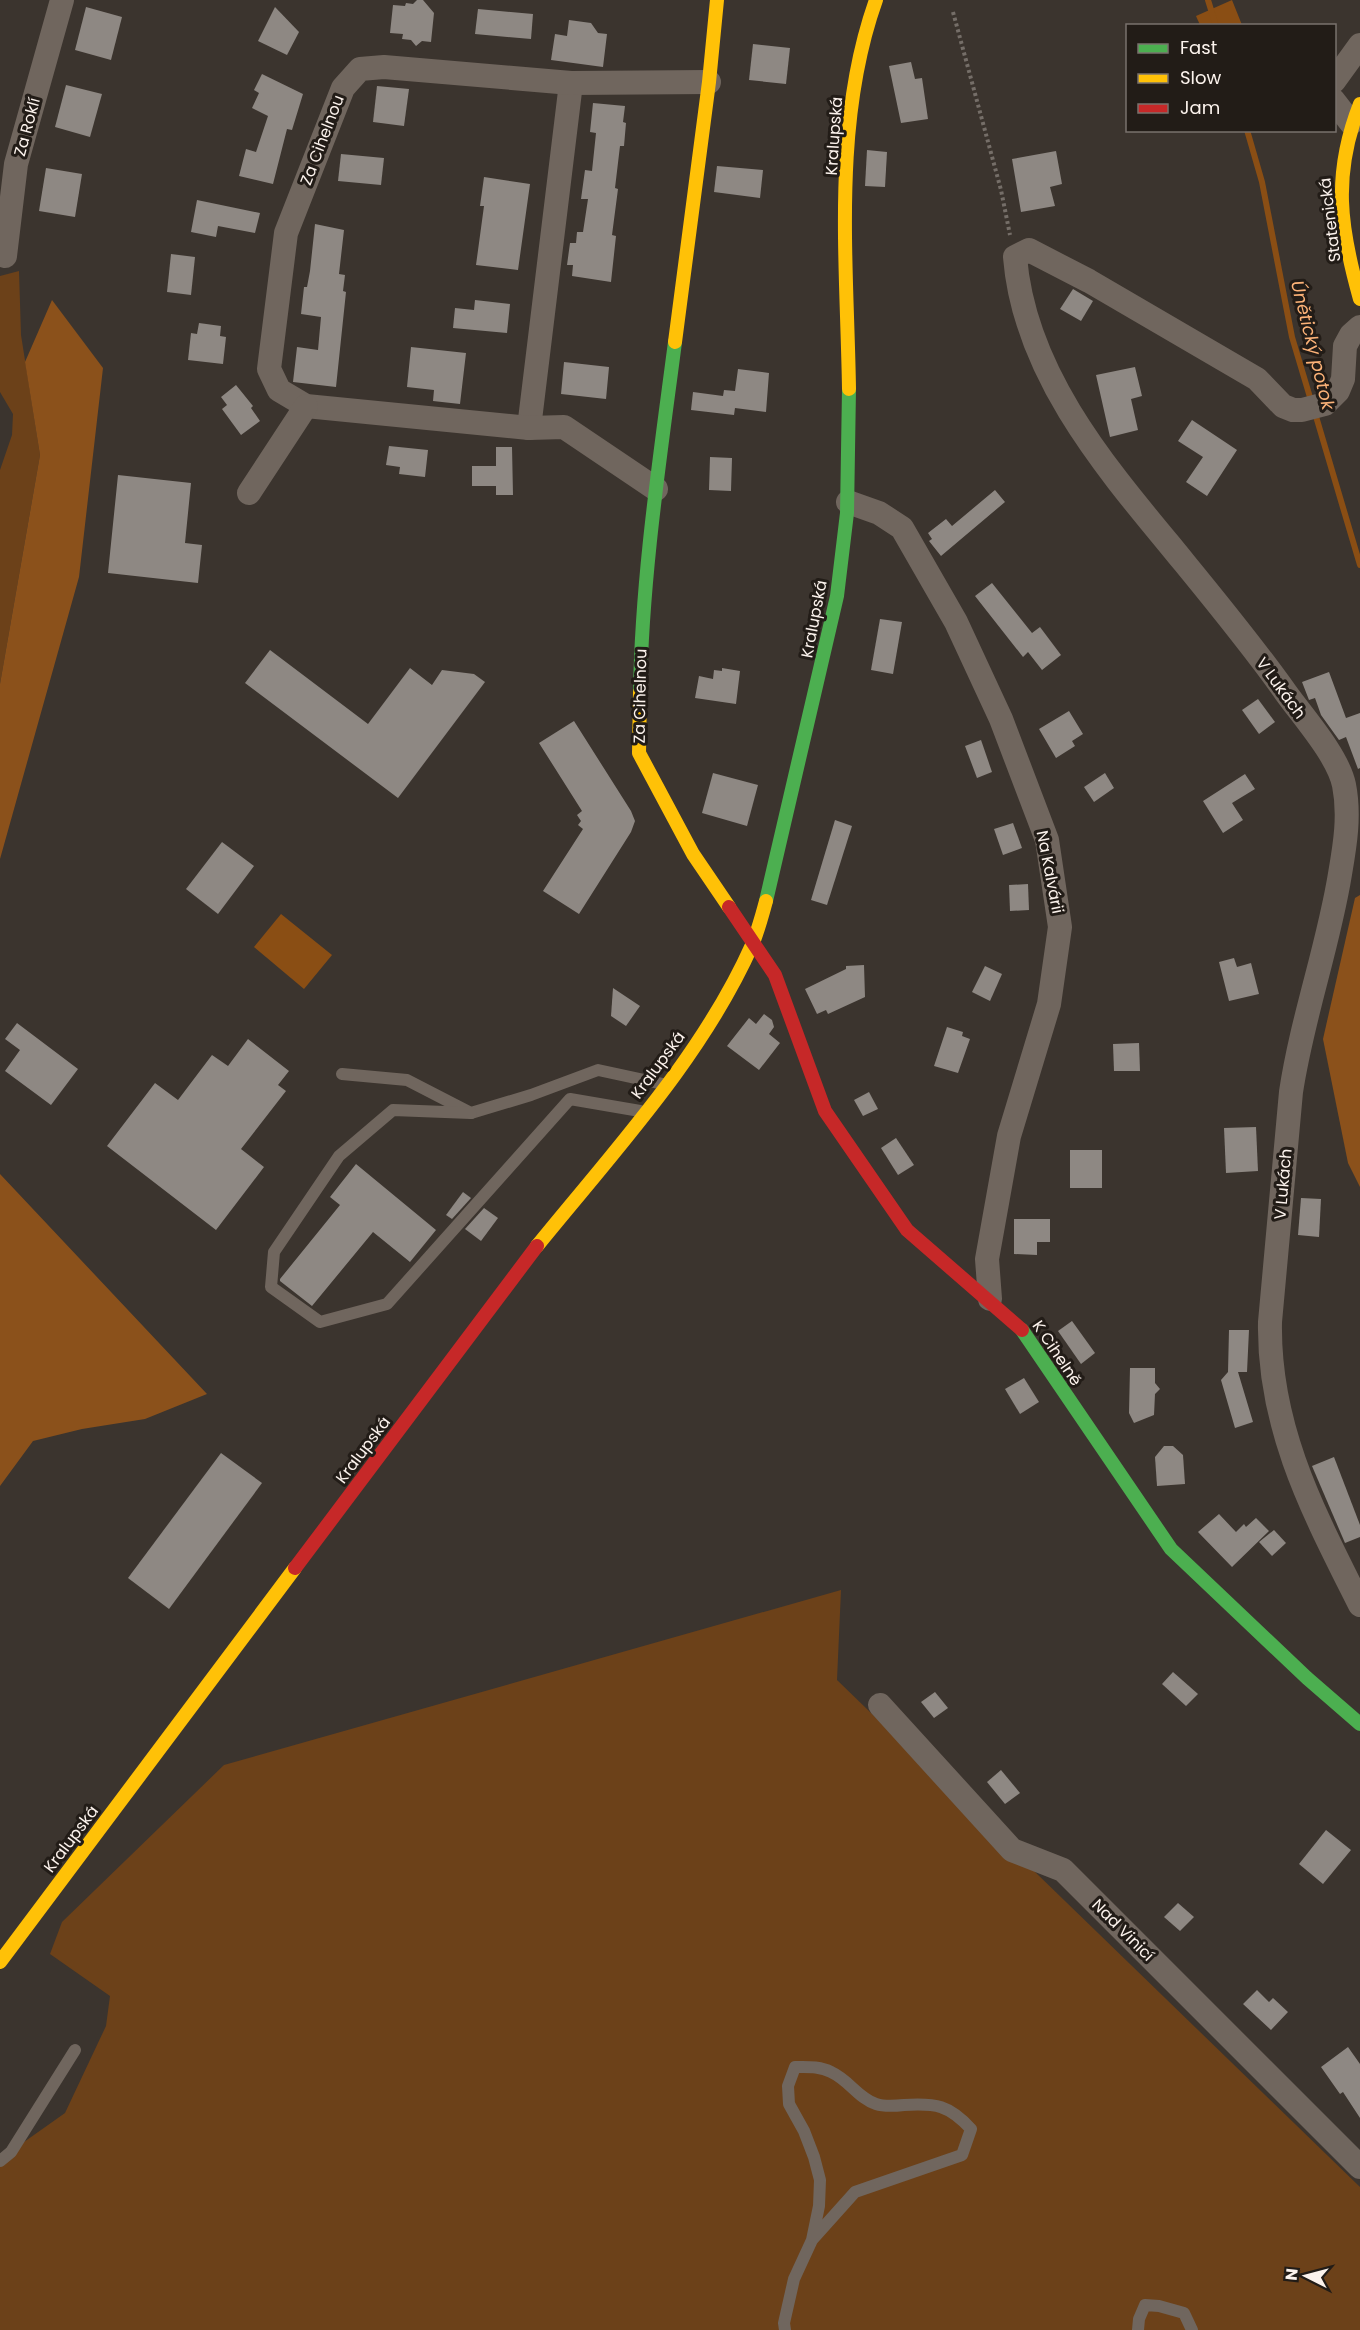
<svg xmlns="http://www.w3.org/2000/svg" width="1360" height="2330" font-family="Poppins,sans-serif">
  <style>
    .green { fill: #6c4119 }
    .forest { fill: #8b511b }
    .water { fill: #8a4e14 }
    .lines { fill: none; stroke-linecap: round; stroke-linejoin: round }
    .stream { stroke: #8a4e14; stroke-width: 6 }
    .building { fill: #8e8883 }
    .path { stroke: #756e68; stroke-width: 4; stroke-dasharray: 3 3; stroke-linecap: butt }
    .lane { stroke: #70665e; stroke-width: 12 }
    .street { stroke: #70665e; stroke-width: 24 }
    .fast { stroke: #4caf50; stroke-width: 14 }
    .slow { stroke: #ffc107; stroke-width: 14 }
    .jam { stroke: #c62828; stroke-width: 14 }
    .labels { text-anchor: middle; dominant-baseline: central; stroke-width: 6; stroke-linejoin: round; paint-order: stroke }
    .street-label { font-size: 16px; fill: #fcf3ed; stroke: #221c17 }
    .water-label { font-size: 18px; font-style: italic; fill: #fbb278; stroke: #221c17 }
  </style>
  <rect width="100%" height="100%" fill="#3b342e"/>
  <g class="green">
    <polygon points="19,271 21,335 40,455 0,684 0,470 12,435 13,414 0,392 0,276"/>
    <polygon points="841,1590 837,1680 1360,2187 1360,2330 0,2330 0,2159 65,2113 106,2026 110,1996 50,1954 62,1922 224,1765"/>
  </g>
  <g class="forest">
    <polygon points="52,300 103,368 79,577 0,859 0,684 40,455 25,362"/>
    <polygon points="1360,895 1360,1187 1348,1163 1323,1039 1355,898"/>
    <polygon points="0,1174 207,1394 145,1419 82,1429 33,1441 0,1486"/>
  </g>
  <g class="water">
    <polygon points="1232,0 1242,25 1200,25 1196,16"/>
    <polygon points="281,914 332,955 304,989 254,947"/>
  </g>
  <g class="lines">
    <g class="stream">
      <polyline points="1208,0 1216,26"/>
      <polyline points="1247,130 1262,182 1292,337 1312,404"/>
      <polyline points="1315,413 1360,565"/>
    </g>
  </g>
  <g class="building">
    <polygon points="417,0 423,0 434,13 431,42 422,41 416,46 411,40 402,39 403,34 390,33 393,5 405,6 406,3 413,4"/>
    <polygon points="86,7 122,17 111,60 75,50"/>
    <polygon points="275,7 299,32 287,55 258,41"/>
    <polygon points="478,9 533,14 531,39 475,34"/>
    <polygon points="569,20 591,23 598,33 607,34 603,67 551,60 555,34 567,36"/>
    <polygon points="753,44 790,48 786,84 749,80"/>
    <polygon points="911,62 915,79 922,78 928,119 901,123 889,66"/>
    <polygon points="262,74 303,94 292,130 287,129 273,184 239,176 246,149 256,152 268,116 252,108 259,93 254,90"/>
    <polygon points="66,85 102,94 90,137 55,127"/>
    <polygon points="377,86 409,89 404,126 373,122"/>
    <polygon points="593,103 625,106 623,122 626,123 624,146 620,146 615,188 618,189 612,235 616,236 611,282 572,276 573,265 567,265 570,243 576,243 577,232 583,232 588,199 581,199 585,170 592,171 596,133 590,132"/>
    <polygon points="867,150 887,152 885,187 865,186"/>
    <polygon points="1056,151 1062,184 1050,187 1055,206 1021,212 1012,159"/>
    <polygon points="341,154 384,158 381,185 338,181"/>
    <polygon points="717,166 763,170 760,198 714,192"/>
    <polygon points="46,168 82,174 75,217 39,211"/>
    <polygon points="484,177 530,184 518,270 476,265 484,206 480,206"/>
    <polygon points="197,200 260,213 255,233 218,226 216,237 191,232"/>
    <polygon points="315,224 344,230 339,274 345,275 343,291 346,292 336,387 293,382 297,347 318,350 321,317 301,314 304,287 307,287 310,271"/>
    <polygon points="171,254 195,257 191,295 167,292"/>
    <polygon points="1073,289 1093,301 1081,321 1060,309"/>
    <polygon points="475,300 510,304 507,333 453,328 455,308 474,310"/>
    <polygon points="199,323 221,326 220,336 226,337 223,364 188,360 191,333 197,334"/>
    <polygon points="411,347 466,353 460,404 433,401 434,390 407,387"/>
    <polygon points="564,362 609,367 606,399 561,394"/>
    <polygon points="1135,367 1142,396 1131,399 1138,430 1110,437 1096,375"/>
    <polygon points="738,369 769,373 766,412 735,408 734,415 691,410 693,392 723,396 724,390 735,391"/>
    <polygon points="236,385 253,406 251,408 260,421 241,435 222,409 227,405 221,397"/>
    <polygon points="1192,420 1237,450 1207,496 1186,482 1203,457 1178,441"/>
    <polygon points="389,446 428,450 425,477 399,474 400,467 386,465"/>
    <polygon points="496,447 512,447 513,495 496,495 496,486 472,486 472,466 496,466"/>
    <polygon points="710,457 732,458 731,491 709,490"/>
    <polygon points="118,475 191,483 185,543 202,545 198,583 108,573"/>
    <polygon points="995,490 1005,502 941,556 929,541 932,539 928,533 946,519 952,526"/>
    <polygon points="992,583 1032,633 1040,627 1061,655 1042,670 1028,652 1023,657 975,596"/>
    <polygon points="880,619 902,622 893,674 871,670"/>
    <polygon points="270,650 368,724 410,668 432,685 442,670 474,674 485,682 398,798 245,683"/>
    <polygon points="722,668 740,671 736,704 695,698 699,676 713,679 714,670 722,671"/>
    <polygon points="1329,672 1346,718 1360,713 1360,768 1358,769 1346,737 1339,740 1321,715 1315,698 1309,700 1302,682"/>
    <polygon points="1258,699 1275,722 1259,734 1242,710"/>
    <polygon points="1069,711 1083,734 1072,741 1075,746 1056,758 1039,729"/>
    <polygon points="574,721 631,811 635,821 631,832 579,914 543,891 583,829 578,825 581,821 577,815 582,811 539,743"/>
    <polygon points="981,740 992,772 977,778 965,746"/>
    <polygon points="713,773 758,785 747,826 702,813"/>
    <polygon points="1105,773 1114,788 1094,802 1084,787"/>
    <polygon points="1245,774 1255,789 1232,803 1243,820 1223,833 1203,801"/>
    <polygon points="835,820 852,826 827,905 811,900"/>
    <polygon points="1013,823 1022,848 1003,855 994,829"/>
    <polygon points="222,842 254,866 218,914 186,889"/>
    <polygon points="1028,884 1029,910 1010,911 1009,885"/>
    <polygon points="1234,958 1237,967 1251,963 1259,994 1229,1001 1219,962"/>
    <polygon points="864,965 865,997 828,1014 826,1010 817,1014 805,989 846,969 846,966"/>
    <polygon points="985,966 1002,974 990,1001 972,992"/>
    <polygon points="613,988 640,1006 626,1026 611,1016"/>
    <polygon points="764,1014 772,1020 774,1027 769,1034 780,1043 759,1070 727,1046 749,1018 756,1024"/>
    <polygon points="17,1023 78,1069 51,1105 5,1071 20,1050 5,1039"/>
    <polygon points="947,1027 963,1032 962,1036 970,1039 958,1073 934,1066"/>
    <polygon points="248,1039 289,1071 278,1085 286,1091 241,1149 264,1167 216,1230 107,1146 155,1083 178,1100 212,1055 228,1066"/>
    <polygon points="1139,1043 1140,1071 1114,1071 1113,1044"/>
    <polygon points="869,1092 878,1109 863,1116 854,1100"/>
    <polygon points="1256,1127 1258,1171 1226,1173 1224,1128"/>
    <polygon points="896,1138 914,1165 898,1175 881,1148"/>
    <rect x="1070" y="1150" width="32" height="38"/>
    <polygon points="356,1164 436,1230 410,1262 373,1232 312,1306 280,1281 280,1279 340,1205 330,1197"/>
    <polygon points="463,1192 471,1198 452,1219 446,1215"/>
    <polygon points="1301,1198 1321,1199 1319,1237 1298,1235"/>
    <polygon points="484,1208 498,1218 481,1241 465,1229"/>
    <polygon points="1014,1219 1050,1219 1050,1242 1037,1242 1037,1255 1014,1254"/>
    <polygon points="1072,1321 1095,1353 1081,1364 1058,1331"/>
    <polygon points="1229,1330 1249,1330 1247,1372 1238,1372 1253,1422 1235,1428 1221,1380 1228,1372"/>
    <polygon points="1130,1368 1155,1368 1155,1383 1160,1389 1155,1394 1154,1415 1134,1423 1129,1413"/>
    <polygon points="1024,1378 1039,1402 1020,1414 1005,1389"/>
    <polygon points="1164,1446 1173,1446 1183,1455 1185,1484 1157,1486 1155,1457"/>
    <polygon points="221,1453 262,1483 169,1609 128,1578"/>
    <polygon points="1334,1457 1360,1525 1360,1537 1345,1543 1312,1466"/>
    <polygon points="1219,1514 1236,1532 1244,1524 1246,1527 1256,1518 1269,1531 1232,1567 1198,1532"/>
    <polygon points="1274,1530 1286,1543 1272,1556 1259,1542"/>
    <polygon points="1173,1672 1198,1694 1186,1706 1162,1684"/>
    <polygon points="935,1692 948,1708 934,1718 921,1702"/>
    <polygon points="1001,1770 1020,1793 1005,1804 987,1782"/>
    <polygon points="1326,1830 1351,1850 1323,1884 1299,1864"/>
    <polygon points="1178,1903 1194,1917 1180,1931 1164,1917"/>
    <polygon points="1257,1990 1269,2002 1273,1998 1288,2012 1271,2030 1243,2004"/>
    <polygon points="1348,2047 1360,2064 1360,2118 1343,2092 1340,2094 1321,2067"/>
  </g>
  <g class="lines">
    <polyline class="path" points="953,12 1001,190 1010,235"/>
    <g class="lane">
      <polyline points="342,1074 407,1080 471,1113 531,1095 598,1070 663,1084"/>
      <polyline points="471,1113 393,1110 339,1156 274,1252 271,1287 320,1322 387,1304 570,1099 640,1111"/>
      <polyline points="0,2161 11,2152 75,2050"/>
      <path d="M785 2330 784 2323 794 2279 812 2240 819 2206 820 2180 814 2157 804 2131 789 2104 788 2086 795 2067C807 2067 820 2066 831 2072 849 2080 858 2098 876 2104 885 2107 895 2106 904 2105 936 2103 949 2105 971 2129L962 2155 855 2192 812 2240"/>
      <polyline points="1138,2330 1139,2319 1145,2305 1159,2306 1184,2313 1192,2330"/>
    </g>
    <g class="street">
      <polyline points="1334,81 1360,45"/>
      <polyline points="1334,101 1351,123"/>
      <polyline points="5,256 16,164 62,0"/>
      <path d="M1360 327 1351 335 1345 346 1343 379 1338 391 1325 404 1302 410H1293L1283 406 1257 379 1089 281 1029 250 1015 257C1024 369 1100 461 1169 544 1209 593 1250 642 1286 693 1304 718 1338 756 1344 785 1350 815 1345 845 1340 874 1328 948 1302 1018 1291 1092L1270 1322C1268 1428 1314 1513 1360 1605"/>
      <polyline points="529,428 571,83"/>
      <polyline points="656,489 564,427 529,428 306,406 279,390 269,369 286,233 343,88 360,69 384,67 571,83 709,82"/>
      <polyline points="249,493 306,406"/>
      <polyline points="848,502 879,513 902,528 956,622 1001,719 1047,840 1060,927 1049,1004 1009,1136 987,1259 990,1299"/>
      <polyline points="880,1705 1012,1850 1063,1870 1360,2167"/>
    </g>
    <g class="fast">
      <path d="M640 692C642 575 660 458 675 342"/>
      <polyline points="766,901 837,596 847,513 849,389"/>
      <polyline points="1022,1330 1171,1549 1307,1678 1360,1724"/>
    </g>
    <g class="slow">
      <path d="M1360 104C1332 175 1340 228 1360 299"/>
      <polyline points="675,342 709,82 717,0"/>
      <path d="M849 389C847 260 832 123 876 0"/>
      <polyline points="640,692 639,753 693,854 729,907"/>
      <path d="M537 1246C614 1151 702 1057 752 945 758 931 762 916 766 901"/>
      <polyline points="0,1962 295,1568"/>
    </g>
    <g class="jam">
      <polyline points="729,907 775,975 825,1111 907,1230 1022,1330"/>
      <polyline points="295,1568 537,1246"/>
    </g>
  </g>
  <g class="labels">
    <g class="street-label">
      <text transform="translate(27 127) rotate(-75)">Za Roklí</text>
      <text transform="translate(834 136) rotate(-86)">Kralupská</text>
      <text transform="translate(322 140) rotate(-69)">Za Cihelnou</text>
      <text transform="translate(1330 220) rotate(-97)">Statenická</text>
      <text transform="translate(814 619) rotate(-79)">Kralupská</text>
      <text transform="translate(1281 688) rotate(54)">V Lukách</text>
      <text transform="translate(640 696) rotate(-89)">Za Cihelnou</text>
      <text transform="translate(1050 872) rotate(79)">Na Kalvárii</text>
      <text transform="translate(658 1065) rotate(-54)">Kralupská</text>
      <text transform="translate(1283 1184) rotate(-85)">V Lukách</text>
      <text transform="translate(1057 1353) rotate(56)">K Cihelně</text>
      <text transform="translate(363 1450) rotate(-53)">Kralupská</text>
      <text transform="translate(71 1839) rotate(-53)">Kralupská</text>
      <text transform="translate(1123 1930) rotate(45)">Nad Vinicí</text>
    </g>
    <g class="water-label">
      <text transform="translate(1313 345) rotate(76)">Únětický potok</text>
    </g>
  </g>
  <rect x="1126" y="24" width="210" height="108" fill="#221c17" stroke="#79726d" stroke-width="1.5"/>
  <rect x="1138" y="44" width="30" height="9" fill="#4caf50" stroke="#79726d" stroke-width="1.5"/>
  <text x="1180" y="54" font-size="18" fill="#fcf3ed">Fast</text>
  <rect x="1138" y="74" width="30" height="9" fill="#ffc107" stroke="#79726d" stroke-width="1.5"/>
  <text x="1180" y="84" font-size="18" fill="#fcf3ed">Slow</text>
  <rect x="1138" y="104" width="30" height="9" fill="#c62828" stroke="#79726d" stroke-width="1.5"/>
  <text x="1180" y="114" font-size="18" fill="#fcf3ed">Jam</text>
  <g transform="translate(1306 2276) rotate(276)" stroke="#221c17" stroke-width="4.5" paint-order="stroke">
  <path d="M0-4.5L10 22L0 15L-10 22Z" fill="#fcf3ed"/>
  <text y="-9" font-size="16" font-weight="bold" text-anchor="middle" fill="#fcf3ed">N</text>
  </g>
</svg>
